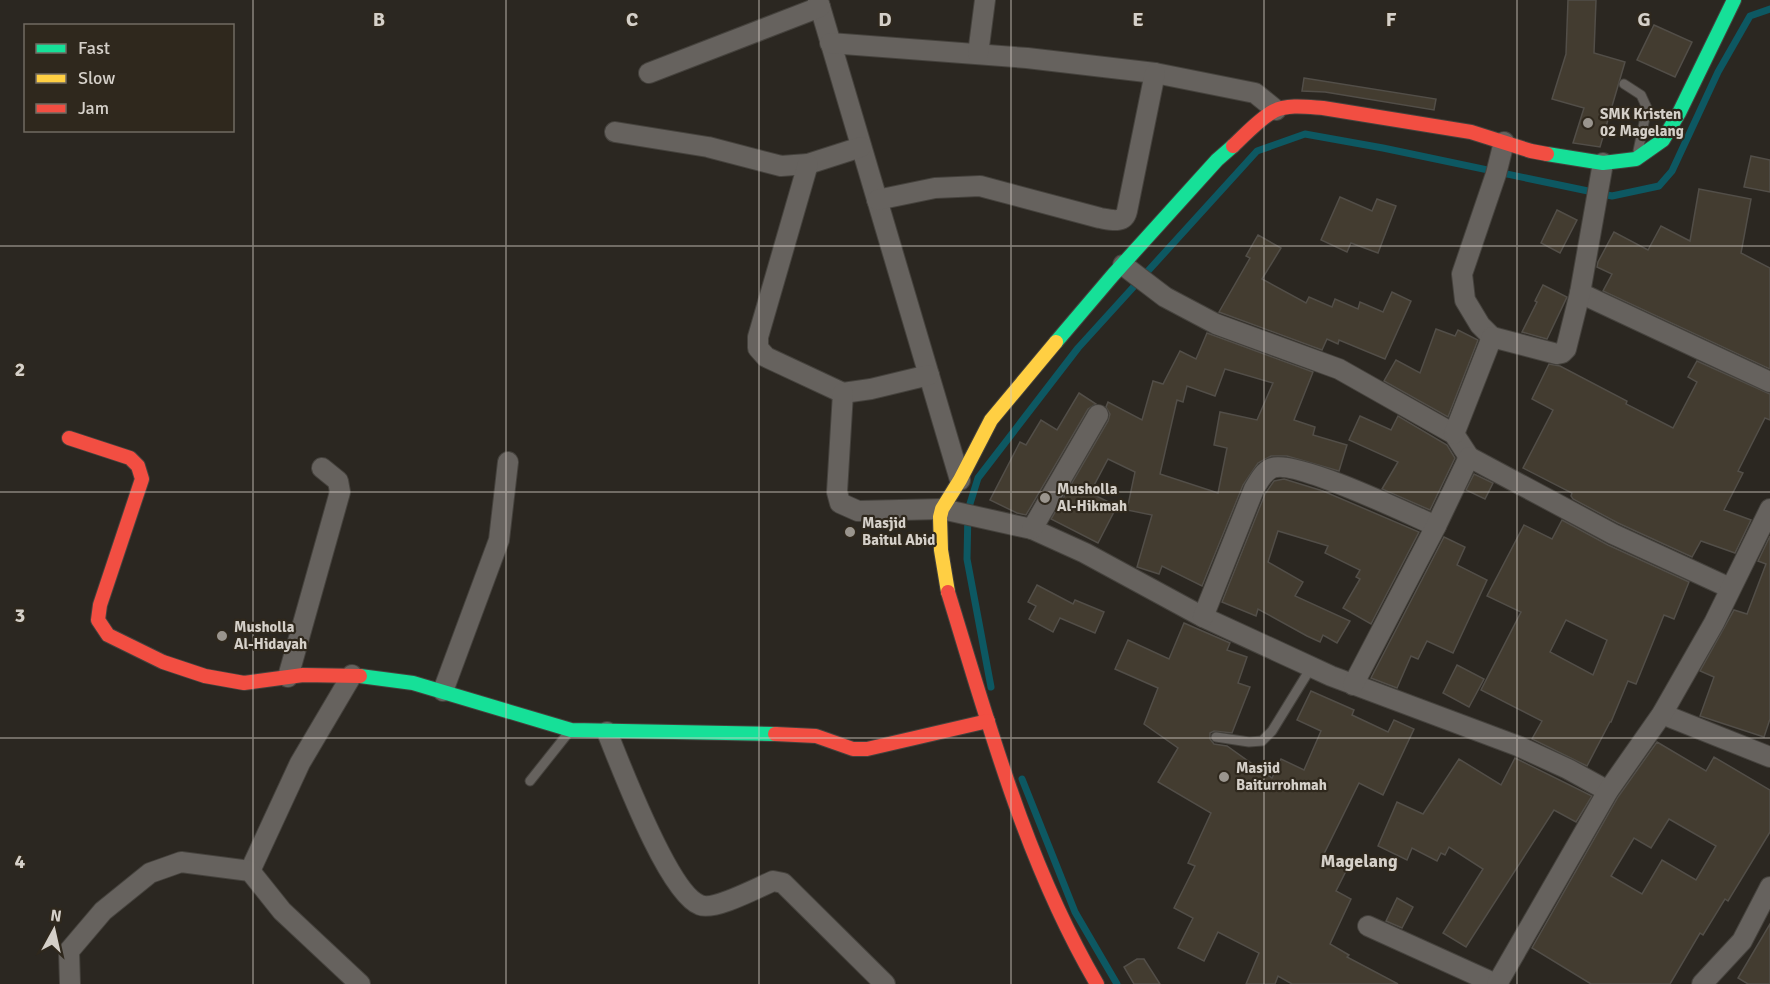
<svg xmlns="http://www.w3.org/2000/svg" width="1770" height="984" font-family="Signika,sans-serif">
  <style>
    .lines { fill: none; stroke-linecap: round; stroke-linejoin: round }
    .stream { stroke: #0d5862; stroke-width: 7 }
    .building { fill: #433c30; stroke: #524e48; stroke-width: 1.5; fill-rule: evenodd }
    .lane-casing { stroke: #45423d; stroke-width: 11 }
    .street-casing { stroke: #45423d; stroke-width: 22 }
    .fast-casing { stroke: #45423d; stroke-width: 16 }
    .slow-casing { stroke: #45423d; stroke-width: 16 }
    .jam-casing { stroke: #45423d; stroke-width: 16 }
    .lane { stroke: #66625e; stroke-width: 9 }
    .street { stroke: #66625e; stroke-width: 20 }
    .fast { stroke: #16e098; stroke-width: 14 }
    .slow { stroke: #ffcf43; stroke-width: 14 }
    .jam { stroke: #f24e42; stroke-width: 14 }
    .grid { fill: none; stroke: #d5d0c9; stroke-width: 1.5; stroke-opacity: 0.55 }
    .poi-dot { fill: #9a958e; stroke: #2f281d; stroke-width: 2 }
    .labels { text-anchor: middle; dominant-baseline: central; stroke-width: 4.5; stroke-linejoin: round; paint-order: stroke }
    .poi-label { font-size: 15px; font-weight: bold; fill: #d5d0c9; stroke: #2f281d; text-anchor: start }
    .quarter-label { font-size: 18px; font-weight: bold; fill: #d5d0c9; stroke: #2f281d }
    .grid-label { font-size: 20px; text-anchor: middle; font-weight: bold; fill: #d5d0c9; stroke: #2f281d; stroke-width: 4.5; stroke-linejoin: round; paint-order: stroke }
  </style>
  <rect width="100%" height="100%" fill="#2b2721"/>
  <g class="lines">
    <g class="stream">
      <polyline points="991,687 967,559 968,510 978,478 1078,348 1257,151 1305,134 1383,148 1612,196 1659,186 1672,171 1718,72 1750,16 1770,9"/>
      <polyline points="1022,779 1075,912 1117,984"/>
    </g>
  </g>
  <g class="building">
    <polygon points="1568,0 1596,0 1594,53 1625,62 1600,147 1573,143 1584,108 1552,99 1566,54"/>
    <polygon points="1654,25 1692,42 1675,77 1637,60"/>
    <polygon points="1304,78 1436,99 1434,110 1325,92 1302,91"/>
    <polygon points="1751,156 1770,160 1770,192 1744,187"/>
    <polygon points="1699,189 1751,199 1741,253 1770,268 1770,369 1603,291 1612,274 1597,267 1598,262 1614,232 1648,250 1661,226 1690,241"/>
    <polygon points="1340,197 1372,211 1377,199 1396,206 1378,253 1351,243 1347,252 1321,240"/>
    <polygon points="1557,210 1577,220 1560,253 1541,243"/>
    <polygon points="1258,235 1281,248 1262,279 1306,303 1309,297 1332,307 1335,299 1358,309 1360,302 1383,312 1392,292 1411,301 1385,359 1339,340 1338,344 1327,339 1322,350 1219,312 1250,258 1246,256"/>
    <polygon points="1543,285 1567,297 1547,339 1522,332 1537,302 1535,301"/>
    <polygon points="1436,329 1455,336 1458,330 1478,340 1448,417 1384,381 1396,360 1420,373"/>
    <path d="M1207 333 1313 372 1294 420 1315 427 1313 435 1347 445 1339 471 1287 456H1271L1258 463 1243 485 1202 586 1162 566 1159 574 1137 567 1152 515 1127 510 1135 472 1108 459 1090 493 1117 506 1098 543 1051 519 1108 421 1110 414 1106 407 1108 402 1142 420 1153 381 1163 384 1180 351 1196 359ZM1225 369 1273 383 1257 420 1220 412 1214 445 1227 448 1218 493 1160 474 1177 400 1183 402 1187 386 1215 396Z"/>
    <polygon points="1697,361 1770,394 1770,420 1765,418 1738,471 1743,473 1724,510 1751,520 1735,553 1701,541 1692,557 1618,523 1573,499 1571,496 1572,493 1523,468 1553,410 1532,399 1549,364 1560,366 1627,401 1626,404 1673,428 1697,382 1688,377"/>
    <polygon points="1079,393 1096,404 1088,409 1026,515 1017,513 990,500 1020,442 1026,445 1041,420 1057,430"/>
    <polygon points="1360,416 1391,430 1398,416 1447,445 1455,458 1430,510 1382,489 1398,462 1349,440"/>
    <polygon points="1474,474 1493,483 1485,499 1466,490"/>
    <polygon points="1284,479 1323,491 1419,532 1371,624 1343,608 1360,579 1356,577 1360,570 1325,553 1328,546 1278,531 1268,562 1303,582 1295,596 1350,621 1337,643 1323,635 1320,642 1307,636 1258,609 1256,616 1222,602 1265,494 1274,481"/>
    <path d="M1562 520 1608 545 1689 582 1674 619 1664 615 1636 684 1628 681 1611 722H1610L1587 766 1532 739 1542 721 1481 690 1521 612 1487 596 1524 525 1552 539ZM1566 620 1607 640 1593 675 1550 652Z"/>
    <polygon points="1770,536 1770,719 1764,737 1700,716 1714,677 1700,671 1734,610 1747,614 1766,564 1758,561"/>
    <polygon points="1444,537 1465,547 1457,565 1487,580 1453,653 1427,641 1418,659 1411,656 1397,688 1371,678"/>
    <polygon points="1037,585 1073,604 1075,600 1104,612 1095,633 1060,618 1053,632 1029,619 1036,606 1028,602"/>
    <polygon points="1184,623 1230,643 1227,650 1247,657 1238,683 1250,687 1232,733 1214,731 1210,733 1210,739 1214,744 1227,746 1272,778 1281,759 1304,770 1321,731 1297,720 1311,691 1354,710 1352,715 1388,732 1394,720 1414,729 1383,795 1359,783 1322,858 1347,869 1336,891 1351,899 1330,944 1349,955 1347,957 1398,984 1292,984 1278,976 1275,984 1246,984 1259,953 1218,932 1204,961 1178,948 1193,918 1174,908 1195,866 1188,863 1211,813 1158,782 1178,748 1144,724 1158,688 1115,669 1128,640 1169,659"/>
    <polygon points="1457,665 1484,679 1469,707 1443,693"/>
    <path d="M1657 742 1706 771 1714 757 1770 790V832L1728 901 1725 899 1703 935 1700 933 1670 984H1591L1532 948 1618 797ZM1669 819 1716 846 1696 880 1662 860 1642 894 1611 876 1634 838 1651 848Z"/>
    <polygon points="1515,758 1592,796 1576,822 1554,810 1466,947 1443,933 1483,869 1449,847 1445,855 1441,853 1437,861 1412,848 1407,860 1378,846 1397,802 1423,814 1459,759 1501,785"/>
    <polygon points="1397,898 1413,907 1402,928 1386,921"/>
    <polygon points="1770,924 1770,984 1748,984 1738,978"/>
    <polygon points="1137,959 1144,959 1160,984 1134,984 1124,967"/>
  </g>
  <g class="lines">
    <defs>
      <g id="lane">
        <polyline points="1624,84 1641,95 1647,108 1638,151"/>
        <polyline points="1216,737 1249,742 1262,741 1272,731 1312,666"/>
        <polyline points="530,781 569,732"/>
      </g>
      <g id="street">
        <polyline points="818,0 960,480"/>
        <polyline points="830,43 1027,58 1155,73 1255,93 1276,110"/>
        <polyline points="978,54 985,0"/>
        <polyline points="649,73 820,7"/>
        <polyline points="615,132 708,147 781,166 808,164 861,147"/>
        <polyline points="808,164 758,337 758,348 766,357 843,393 871,389 929,375"/>
        <path d="M877 200 935 188 980 186 1100 218C1111 220 1124 224 1127 211L1155 73"/>
        <polyline points="1123,265 1165,297 1216,324 1339,369 1454,434 1469,457"/>
        <polyline points="1580,293 1770,382"/>
        <polyline points="1492,337 1480,325 1465,300 1462,274 1496,174 1504,142"/>
        <polyline points="843,393 837,492 840,503 858,511 942,509 1032,529 1085,553 1203,617 1331,676 1518,746 1568,769 1608,791"/>
        <polyline points="1454,434 1492,337 1557,354 1562,353 1566,349 1580,293 1603,163"/>
        <polyline points="1032,529 1098,415"/>
        <path d="M1203 617 1254 489C1259 481 1263 472 1272 468 1295 459 1409 514 1436 526"/>
        <polyline points="288,677 340,492 338,481 322,468"/>
        <polyline points="1353,685 1436,526 1469,457 1613,534 1730,588"/>
        <polyline points="443,691 499,540 508,462"/>
        <polyline points="1662,714 1770,757"/>
        <path d="M607 732C621 766 668 893 700 905 714 911 759 887 773 881L783 883 885 984"/>
        <polyline points="250,871 300,763 352,675"/>
        <polyline points="1368,926 1496,984"/>
        <polyline points="70,984 69,951 103,911 150,873 181,862 250,871 282,911 360,984"/>
        <polyline points="1497,984 1608,791 1662,714 1714,623 1770,509"/>
        <polyline points="1702,984 1742,941 1770,887"/>
      </g>
      <g id="fast">
        <polyline points="1547,154 1603,163 1636,159 1663,140 1679,113 1734,0"/>
        <polyline points="1056,342 1113,275 1217,160 1233,146"/>
        <polyline points="360,676 413,683 571,730 775,734"/>
      </g>
      <polyline id="slow" points="948,592 941,550 940,517 942,509 960,480 991,420 1056,342"/>
      <g id="jam">
        <path d="M1233 146C1246 134 1259 119 1274 111 1288 104 1308 107 1323 108L1471 132 1531 151 1547 154"/>
        <polyline points="69,438 130,458 138,466 142,479 100,605 98,620 108,635 163,662 205,676 244,683 303,675 360,676"/>
        <path d="M948 592C989 725 1026 863 1097 984"/>
        <polyline points="775,734 816,736 853,749 867,749 988,721"/>
      </g>
    </defs>
    <use href="#lane" class="lane-casing"/>
    <use href="#street" class="street-casing"/>
    <use href="#fast" class="fast-casing"/>
    <use href="#slow" class="slow-casing"/>
    <use href="#jam" class="jam-casing"/>
    <use href="#lane" class="lane"/>
    <use href="#street" class="street"/>
    <use href="#fast" class="fast"/>
    <use href="#slow" class="slow"/>
    <use href="#jam" class="jam"/>
  </g>
  <path class="grid" d="M253 0V984M506 0V984M759 0V984M1011 0V984M1264 0V984M1517 0V984M0 246H1770M0 492H1770M0 738H1770"/>
  <g class="poi-dot">
    <circle cx="1588" cy="123" r="6"/>
    <circle cx="1045" cy="498" r="6"/>
    <circle cx="850" cy="532" r="6"/>
    <circle cx="222" cy="636" r="6"/>
    <circle cx="1224" cy="777" r="6"/>
  </g>
  <g class="labels">
    <g class="poi-label">
      <text x="1600" y="114">SMK Kristen<tspan x="1600" dy="17">02 Magelang</tspan></text>
      <text x="1057" y="489">Musholla<tspan x="1057" dy="17">Al-Hikmah</tspan></text>
      <text x="862" y="523">Masjid<tspan x="862" dy="17">Baitul Abid</tspan></text>
      <text x="234" y="627">Musholla<tspan x="234" dy="17">Al-Hidayah</tspan></text>
      <text x="1236" y="768">Masjid<tspan x="1236" dy="17">Baiturrohmah</tspan></text>
    </g>
    <g class="quarter-label">
      <text x="1359" y="861">Magelang</text>
    </g>
  </g>
  <g class="grid-label">
    <text x="379" y="26">B</text>
    <text x="632" y="26">C</text>
    <text x="885" y="26">D</text>
    <text x="1138" y="26">E</text>
    <text x="1391" y="26">F</text>
    <text x="1644" y="26">G</text>
    <text x="20" y="376">2</text>
    <text x="20" y="622">3</text>
    <text x="20" y="868">4</text>
  </g>
  <rect x="24" y="24" width="210" height="108" fill="#2f281d" stroke="#716b62" stroke-width="1.5"/>
  <rect x="36" y="44" width="30" height="9" fill="#16e098" stroke="#716b62" stroke-width="1.5"/>
  <text x="78" y="54" font-size="18" fill="#d5d0c9">Fast</text>
  <rect x="36" y="74" width="30" height="9" fill="#ffcf43" stroke="#716b62" stroke-width="1.5"/>
  <text x="78" y="84" font-size="18" fill="#d5d0c9">Slow</text>
  <rect x="36" y="104" width="30" height="9" fill="#f24e42" stroke="#716b62" stroke-width="1.5"/>
  <text x="78" y="114" font-size="18" fill="#d5d0c9">Jam</text>
  <g transform="translate(54 930) rotate(8)" stroke="#2f281d" stroke-width="4.5" paint-order="stroke">
  <path d="M0-4.5L10 22L0 15L-10 22Z" fill="#d5d0c9"/>
  <text y="-9" font-size="16" font-weight="bold" text-anchor="middle" fill="#d5d0c9">N</text>
  </g>
</svg>
